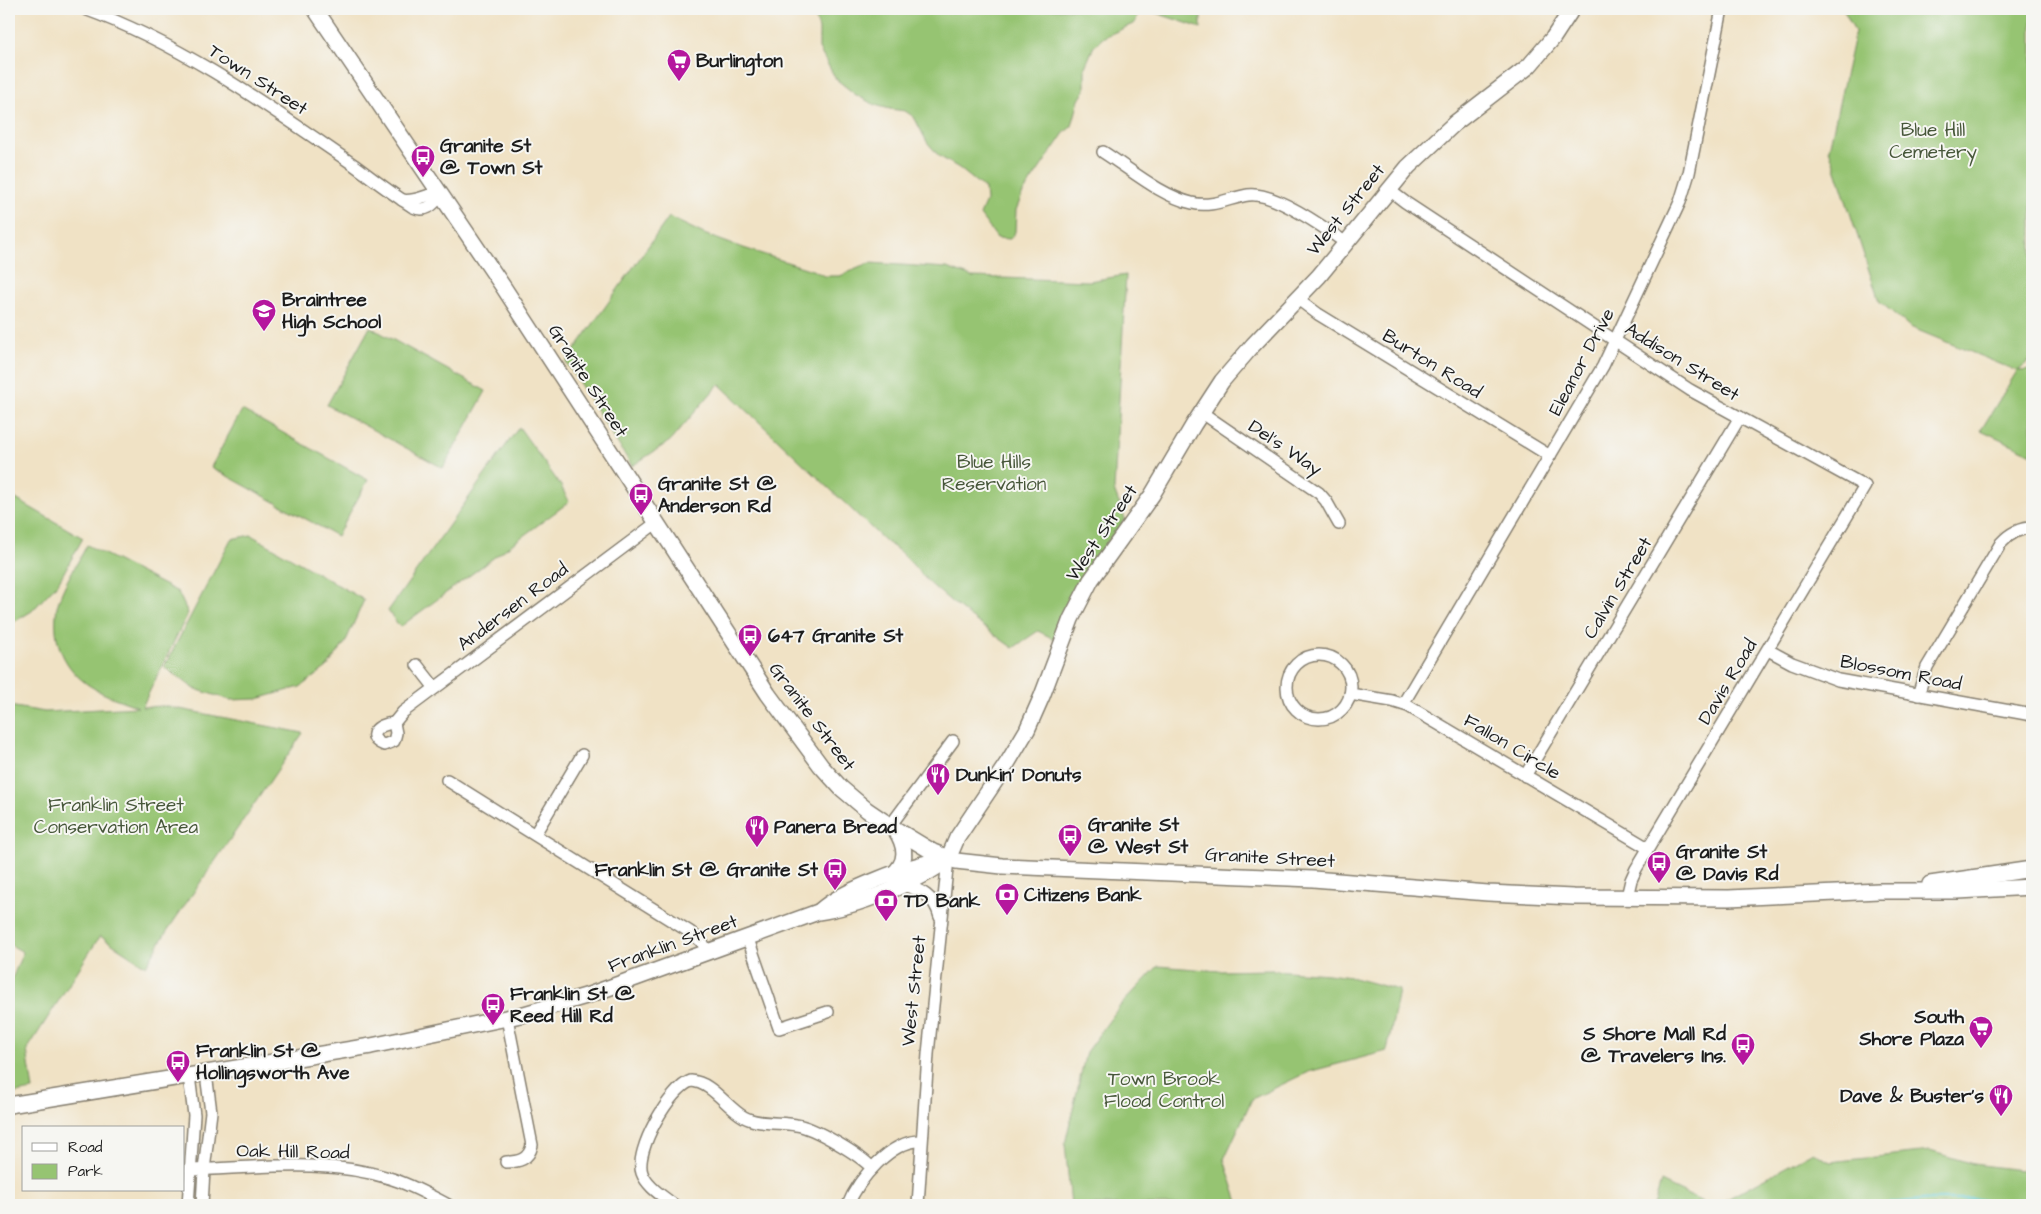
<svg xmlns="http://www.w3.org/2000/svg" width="2041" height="1214" font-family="'Architects Daughter',sans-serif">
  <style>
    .green { fill: #96c472; stroke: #597047 }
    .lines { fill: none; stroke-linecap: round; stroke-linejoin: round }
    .stream { stroke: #5bc7d1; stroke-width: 2.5 }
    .minor-casing { stroke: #867f70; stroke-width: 14 }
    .major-casing { stroke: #867f70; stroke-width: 18 }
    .minor { stroke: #fff; stroke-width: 11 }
    .major { stroke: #fff; stroke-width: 15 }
    .labels { text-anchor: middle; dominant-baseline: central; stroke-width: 4; stroke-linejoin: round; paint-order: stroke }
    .poi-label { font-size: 19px; font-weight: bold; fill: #1c1c1c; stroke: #f6f6f2; text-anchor: start }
    .street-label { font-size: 19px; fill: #1c1c1c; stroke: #f6f6f2 }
    .park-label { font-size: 19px; fill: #47573a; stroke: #f6f6f2 }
  </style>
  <rect width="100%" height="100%" fill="#f6f6f2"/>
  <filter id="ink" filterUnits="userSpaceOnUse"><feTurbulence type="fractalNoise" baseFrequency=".02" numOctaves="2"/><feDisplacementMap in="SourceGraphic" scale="10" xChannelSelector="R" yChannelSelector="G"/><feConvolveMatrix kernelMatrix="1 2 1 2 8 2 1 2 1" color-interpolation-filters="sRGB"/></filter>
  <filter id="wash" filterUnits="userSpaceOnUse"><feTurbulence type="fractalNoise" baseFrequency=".0096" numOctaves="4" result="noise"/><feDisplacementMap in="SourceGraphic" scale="20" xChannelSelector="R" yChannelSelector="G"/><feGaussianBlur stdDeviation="1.12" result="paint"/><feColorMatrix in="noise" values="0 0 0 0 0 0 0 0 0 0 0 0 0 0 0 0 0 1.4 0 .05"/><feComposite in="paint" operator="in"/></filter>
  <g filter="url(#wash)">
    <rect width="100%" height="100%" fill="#f0e2c5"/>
    <g class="green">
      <polygon points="809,9 1137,9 1138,14 1135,23 1104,37 1094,46 1085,67 1085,90 1079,100 1072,126 1064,133 1023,193 1016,210 1015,232 1010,239 997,238 980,215 986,201 985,189 959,168 939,156 927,142 914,117 905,111 890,109 875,105 856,95 836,79 819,49 819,29 814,13"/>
      <polygon points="1144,9 1201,9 1201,28"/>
      <polygon points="1843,9 2032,9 2032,359 2018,371 2032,370 2032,454 1981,430 2017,371 1910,327 1879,301 1829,149 1855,31"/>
      <path d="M669 217 704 234 731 244 815 271 824 276H840L870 263 947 268 972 277 1089 281 1126 275 1114 490 1125 519C1095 560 1072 591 1054 639L1038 631 1013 648C986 629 959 609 934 587 917 572 906 553 886 542L719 384 670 441 632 466 566 362Z"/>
      <polygon points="370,327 486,391 443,468 327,405"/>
      <polygon points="242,410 368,480 337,536 211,467"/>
      <polygon points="519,427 561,486 569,502 400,627 388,611"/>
      <polygon points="9,495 83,538 58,583 32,611 9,625"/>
      <polygon points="251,535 364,600 345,643 327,667 300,687 257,699 230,700 195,689 164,667 231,539"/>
      <path d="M87 545 178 592 188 613 142 707 164 706 303 733 165 934 146 966 100 936 27 1050 33 1090 9 1094V986L23 952 9 944V706L45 712 138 707C124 701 108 697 95 689 68 674 53 647 56 615 57 593 77 565 87 545Z"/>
      <polygon points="1158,966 1220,971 1273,970 1328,974 1350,977 1399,990 1387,1051 1308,1072 1252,1099 1224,1159 1238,1202 1235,1205 1071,1205 1065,1144 1086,1052 1120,1006"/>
      <polygon points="1930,1151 1973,1164 2021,1170 2032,1163 2032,1205 1716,1205 1813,1152 1830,1162"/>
      <polygon points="1661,1182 1709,1205 1654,1205"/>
    </g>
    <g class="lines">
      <polyline class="stream" points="1886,1205 1893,1203 1932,1199 1976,1199 2007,1205 2032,1201"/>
    </g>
  </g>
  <g filter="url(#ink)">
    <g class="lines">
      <defs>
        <g id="minor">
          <path d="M85 9C184 45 268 106 354 165 373 179 392 194 413 207 426 213 434 205 441 194"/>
          <path d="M1103 152C1130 169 1161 196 1192 203 1212 208 1229 198 1248 195 1273 191 1325 228 1346 243"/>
          <polyline points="1388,189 1405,202 1690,390 1865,486 1636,869 1631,880 1627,897"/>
          <path d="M402 200C416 203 426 193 441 194"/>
          <polyline points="1298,299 1318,314 1550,456"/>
          <polyline points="1201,412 1319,493 1326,501 1339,524"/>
          <polyline points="1768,650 1792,663 1838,680 2032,715"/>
          <circle cx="1319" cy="687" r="32"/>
          <polyline points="417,665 435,688"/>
          <polyline points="1350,694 1392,701 1408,706 1648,848"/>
          <path d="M1918 695 1927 667 2001 543C2010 533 2019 528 2032 528"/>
          <polyline points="1403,704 1603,366 1680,202 1689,173 1722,9"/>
          <polyline points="394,723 403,712 656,523"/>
          <path d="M394 723 396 733 394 741 384 745C364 737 377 724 394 723Z"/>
          <polyline points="1525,776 1740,417"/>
          <polyline points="447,780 690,932 702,942 708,953"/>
          <polyline points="890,826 953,741"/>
          <polyline points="535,834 582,755"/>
          <path d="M902 885C921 889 935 897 940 917"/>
          <polyline points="748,939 779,1028 828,1012"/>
          <path d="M506 1162C518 1162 529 1160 532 1145L507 1018"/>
          <path d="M190 1170C256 1168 325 1158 389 1178 410 1184 429 1195 448 1205"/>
          <polyline points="188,1205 194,1115 189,1076"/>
          <polyline points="202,1205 204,1170 211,1112 206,1074"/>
          <path d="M674 1205C663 1196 647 1187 642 1173 634 1151 670 1088 691 1081 712 1082 726 1107 744 1117 758 1125 780 1122 796 1125 814 1127 860 1155 872 1168"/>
          <path d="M848 1205C858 1180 891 1140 921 1141"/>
          <polyline points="918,1205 928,1054 948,859"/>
        </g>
        <g id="major">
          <polyline points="315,9 504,288 768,694 821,766 841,788 867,810 895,829 933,852 956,861 1002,866 1313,879 1488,893 1573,897 1729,898 1879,891 1958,891 2032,887"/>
          <polyline points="948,859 957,838 1008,762 1027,730 1042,696 1071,619 1091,580 1152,495 1194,424 1222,381 1253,345 1319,276 1408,167 1455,123 1529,66 1553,38 1572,9"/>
          <path d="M891 876C909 862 906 846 895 829"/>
          <polyline points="1930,884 2032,869"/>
          <path d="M821 910C843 890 911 865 942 860"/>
          <path d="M9 1105 371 1046 521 1015 586 996 818 912C855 907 919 882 948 859"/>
        </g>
      </defs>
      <use href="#minor" class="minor-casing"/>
      <use href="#major" class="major-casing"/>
      <use href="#minor" class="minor"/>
      <use href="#major" class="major"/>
    </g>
  </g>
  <defs>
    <symbol id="supermarket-pin" viewBox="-11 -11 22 30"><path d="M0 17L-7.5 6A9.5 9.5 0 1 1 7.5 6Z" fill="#b5179e" stroke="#f6f6f2"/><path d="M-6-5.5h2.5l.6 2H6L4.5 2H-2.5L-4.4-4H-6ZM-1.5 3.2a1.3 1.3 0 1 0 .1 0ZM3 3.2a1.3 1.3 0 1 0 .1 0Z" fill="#fff"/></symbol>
    <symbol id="bus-pin" viewBox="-11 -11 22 30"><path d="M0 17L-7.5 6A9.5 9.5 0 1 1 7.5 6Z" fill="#b5179e" stroke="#f6f6f2"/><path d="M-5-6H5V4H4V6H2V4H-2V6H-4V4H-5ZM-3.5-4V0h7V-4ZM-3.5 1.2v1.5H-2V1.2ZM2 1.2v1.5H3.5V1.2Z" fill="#fff"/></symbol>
    <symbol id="school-pin" viewBox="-11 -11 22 30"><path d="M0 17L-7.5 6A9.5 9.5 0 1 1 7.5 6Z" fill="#b5179e" stroke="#f6f6f2"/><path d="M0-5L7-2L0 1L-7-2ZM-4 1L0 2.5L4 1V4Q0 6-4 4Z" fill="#fff"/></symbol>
    <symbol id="restaurant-pin" viewBox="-11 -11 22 30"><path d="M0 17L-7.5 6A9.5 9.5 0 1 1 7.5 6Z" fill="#b5179e" stroke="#f6f6f2"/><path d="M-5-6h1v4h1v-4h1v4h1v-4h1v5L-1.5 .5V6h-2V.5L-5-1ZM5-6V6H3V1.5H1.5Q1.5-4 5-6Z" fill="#fff"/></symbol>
    <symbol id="bank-pin" viewBox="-11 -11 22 30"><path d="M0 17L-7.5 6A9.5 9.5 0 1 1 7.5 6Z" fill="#b5179e" stroke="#f6f6f2"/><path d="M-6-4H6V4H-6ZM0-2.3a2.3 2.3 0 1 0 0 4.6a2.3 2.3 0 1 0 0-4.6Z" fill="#fff"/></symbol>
  </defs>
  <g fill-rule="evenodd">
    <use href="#supermarket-pin" x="665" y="47" width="28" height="38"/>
    <use href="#bus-pin" x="409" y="143" width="28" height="38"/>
    <use href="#school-pin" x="250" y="297" width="28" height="38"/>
    <use href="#bus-pin" x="627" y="481" width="28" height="38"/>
    <use href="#bus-pin" x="736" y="622" width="28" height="38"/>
    <use href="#restaurant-pin" x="924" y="761" width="28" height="38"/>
    <use href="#restaurant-pin" x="743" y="813" width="28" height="38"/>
    <use href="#bus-pin" x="1056" y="822" width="28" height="38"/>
    <use href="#bus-pin" x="1645" y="849" width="28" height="38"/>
    <use href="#bus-pin" x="821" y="856" width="28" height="38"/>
    <use href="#bank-pin" x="993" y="881" width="28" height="38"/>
    <use href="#bank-pin" x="872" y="887" width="28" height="38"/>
    <use href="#bus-pin" x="479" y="991" width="28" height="38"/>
    <use href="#supermarket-pin" x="1967" y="1014" width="28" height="38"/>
    <use href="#bus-pin" x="1729" y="1031" width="28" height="38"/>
    <use href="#bus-pin" x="164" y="1048" width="28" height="38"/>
    <use href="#restaurant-pin" x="1987" y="1082" width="28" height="38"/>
  </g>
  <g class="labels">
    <g class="poi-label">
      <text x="696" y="61">Burlington</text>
      <text x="440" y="146">Granite St<tspan x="440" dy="22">@ Town St</tspan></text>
      <text x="282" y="300">Braintree<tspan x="282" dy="22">High School</tspan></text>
      <text x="658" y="484">Granite St @<tspan x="658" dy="22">Anderson Rd</tspan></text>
      <text x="768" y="636">647 Granite St</text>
      <text x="956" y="775">Dunkin' Donuts</text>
      <text x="1088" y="825">Granite St<tspan x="1088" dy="22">@ West St</tspan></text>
      <text x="774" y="827">Panera Bread</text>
      <text x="1676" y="852">Granite St<tspan x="1676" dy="22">@ Davis Rd</tspan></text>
      <text x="818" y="870" text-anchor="end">Franklin St @ Granite St</text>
      <text x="1024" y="895">Citizens Bank</text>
      <text x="904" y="901">TD Bank</text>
      <text x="510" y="994">Franklin St @<tspan x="510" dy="22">Reed Hill Rd</tspan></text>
      <text x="1964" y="1017" text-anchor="end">South<tspan x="1964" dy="22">Shore Plaza</tspan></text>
      <text x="1726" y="1034" text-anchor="end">S Shore Mall Rd<tspan x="1726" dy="22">@ Travelers Ins.</tspan></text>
      <text x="196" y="1051">Franklin St @<tspan x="196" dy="22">Hollingsworth Ave</tspan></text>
      <text x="1984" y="1096" text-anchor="end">Dave &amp; Buster's</text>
    </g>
    <g class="street-label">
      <text transform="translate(258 80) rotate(33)">Town Street</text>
      <text transform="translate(1346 210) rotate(-51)">West Street</text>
      <text transform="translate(1582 362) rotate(-62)">Eleanor Drive</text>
      <text transform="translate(1682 362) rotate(32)">Addison Street</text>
      <text transform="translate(1432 364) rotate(32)">Burton Road</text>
      <text transform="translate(588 381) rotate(57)">Granite Street</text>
      <text transform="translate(1285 448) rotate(34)">Del's Way</text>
      <text transform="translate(1102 533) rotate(-56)">West Street</text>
      <text transform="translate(1618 588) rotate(-59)">Calvin Street</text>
      <text transform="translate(513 607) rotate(-37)">Andersen Road</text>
      <text transform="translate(1901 673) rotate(11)">Blossom Road</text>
      <text transform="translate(1728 682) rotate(-59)">Davis Road</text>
      <text transform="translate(812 717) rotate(53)">Granite Street</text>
      <text transform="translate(1512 747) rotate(31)">Fallon Circle</text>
      <text transform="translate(1270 858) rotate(3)">Granite Street</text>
      <text transform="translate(673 944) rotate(-20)">Franklin Street</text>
      <text transform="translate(914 991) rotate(-84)">West Street</text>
      <text transform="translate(293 1152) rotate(1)">Oak Hill Road</text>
    </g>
    <g class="park-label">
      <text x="1933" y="130">Blue Hill<tspan x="1933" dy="22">Cemetery</tspan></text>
      <text x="994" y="462">Blue Hills<tspan x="994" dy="22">Reservation</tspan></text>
      <text x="116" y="805">Franklin Street<tspan x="116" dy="22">Conservation Area</tspan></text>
      <text x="1164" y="1079">Town Brook<tspan x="1164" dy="22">Flood Control</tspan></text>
    </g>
  </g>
  <rect width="2041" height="1214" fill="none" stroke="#f6f6f2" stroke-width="30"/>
  <rect x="22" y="1126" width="162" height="65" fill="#f6f6f2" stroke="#9f9f9c"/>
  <rect x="32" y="1143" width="25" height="8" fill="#ffffff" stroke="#9f9f9c"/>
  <text x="68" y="1152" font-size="15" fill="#1c1c1c">Road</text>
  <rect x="32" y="1164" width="25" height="15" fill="#96c472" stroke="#9f9f9c"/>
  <text x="68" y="1176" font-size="15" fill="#1c1c1c">Park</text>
</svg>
